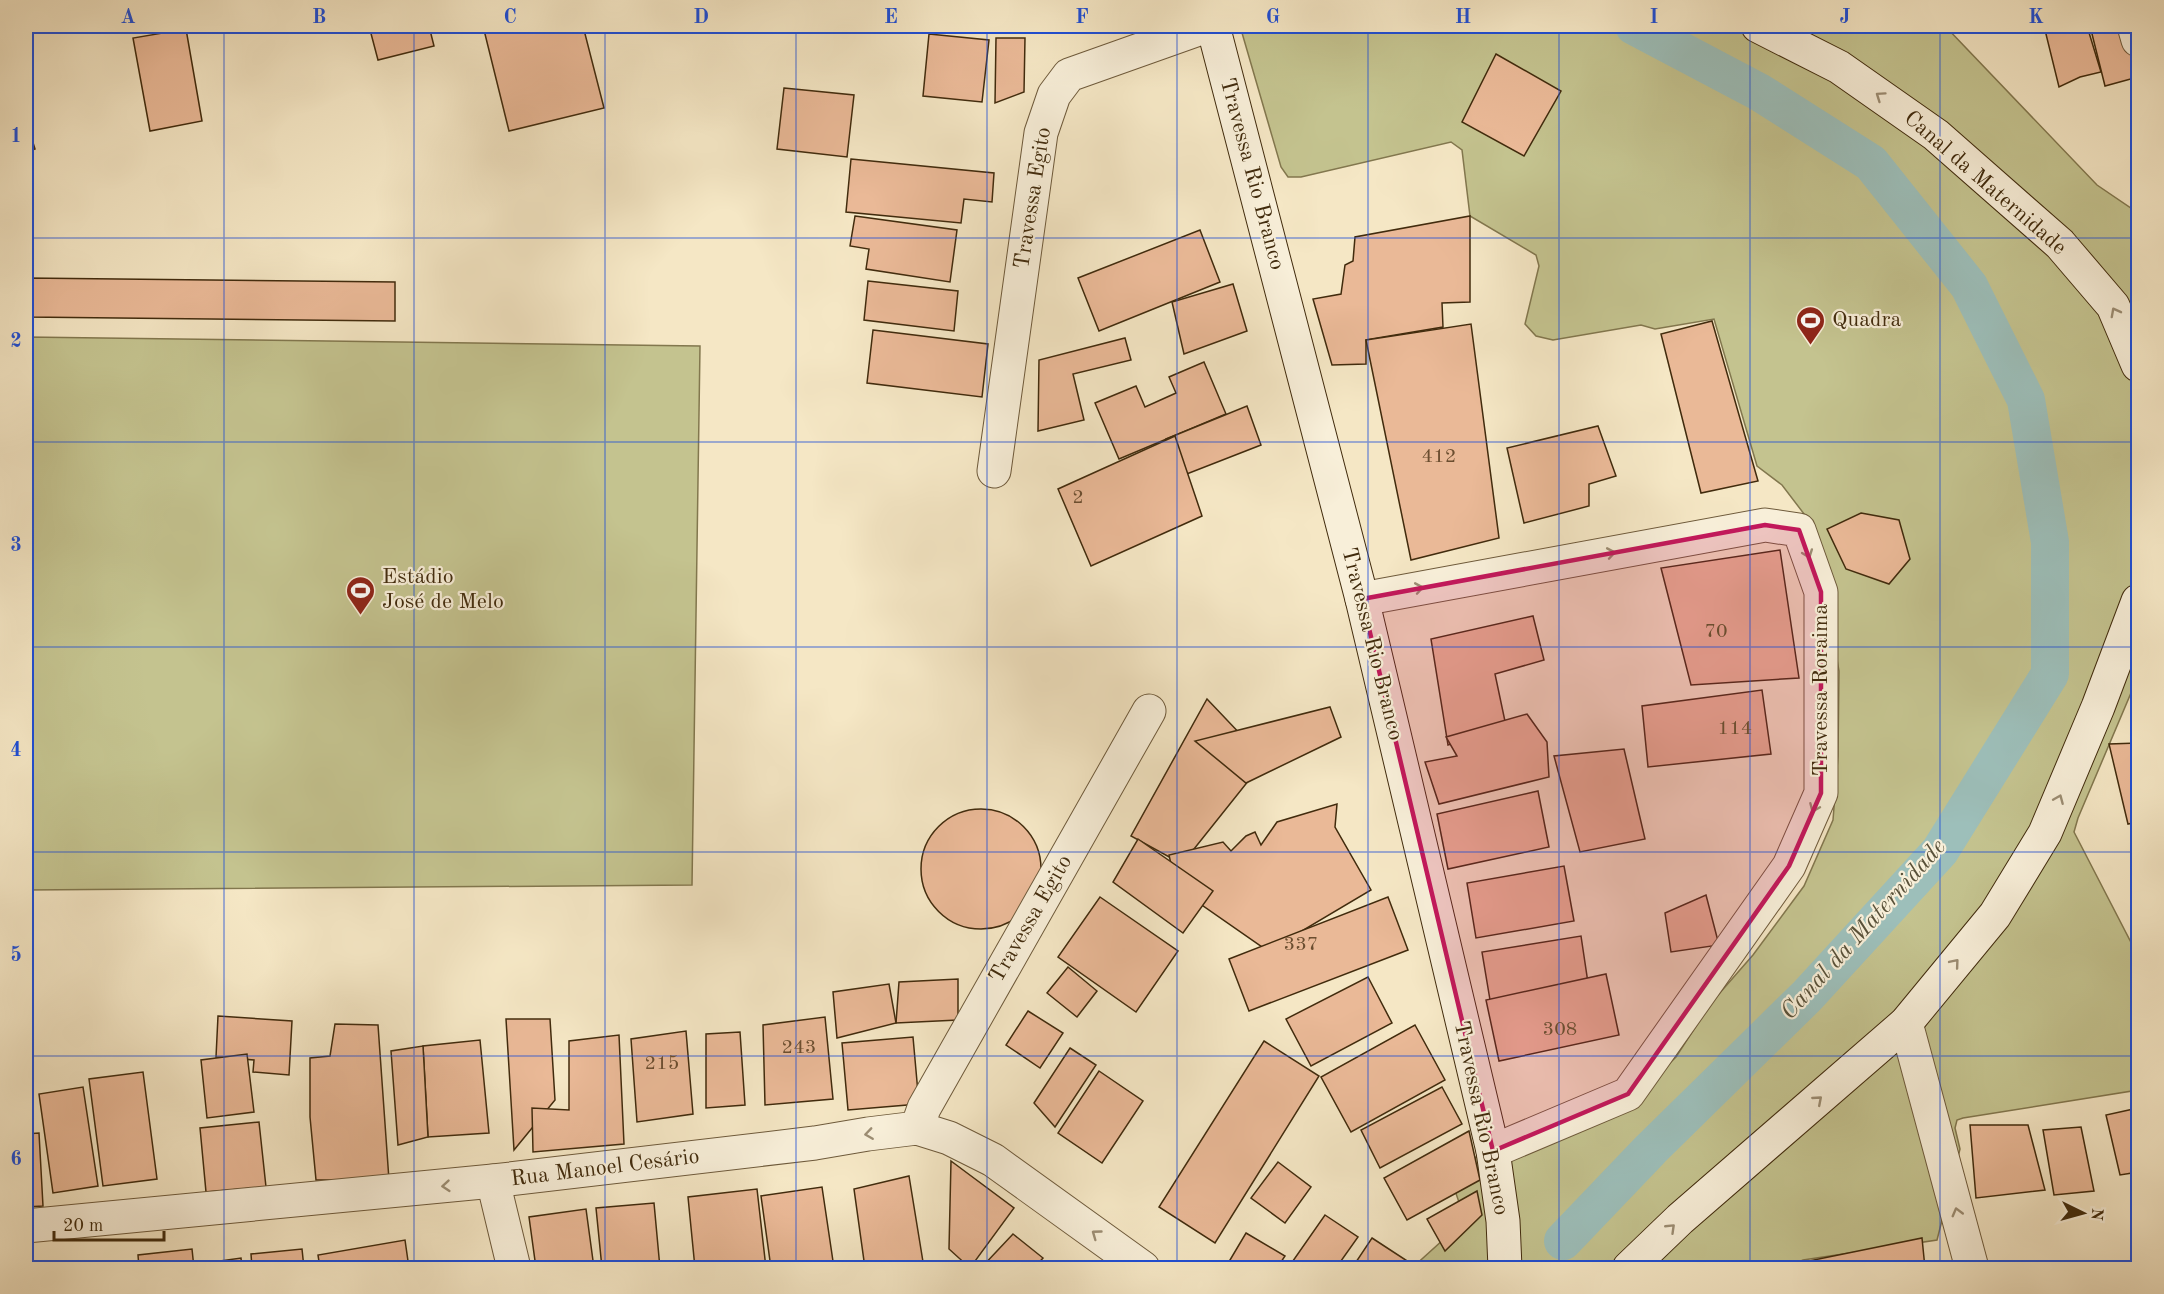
<svg xmlns="http://www.w3.org/2000/svg" width="2164" height="1294" font-family="'Old Standard TT',serif">
  <style>
    .green { fill: #c4c38f; stroke: #82774e; stroke-width: 1.5 }
    .lines { fill: none; stroke-linecap: round; stroke-linejoin: round }
    .canal { stroke: #9dbfba; stroke-width: 38 }
    .building { fill: #eab997; stroke: #412b0d; stroke-width: 1.5 }
    .street-casing { stroke: #6e5a3b; stroke-width: 35 }
    .secondary-casing { stroke: #412b0d; stroke-width: 35 }
    .street { stroke: #f8efd9; stroke-width: 33 }
    .secondary { stroke: #f8efd9; stroke-width: 33 }
    .oneway { stroke: #9c8d73 }
    .marked { fill: #c2185b; fill-opacity: 0.2; stroke: #c2185b; stroke-width: 4.5; stroke-linejoin: round }
    .grid { fill: none; stroke: #1d4ed8; stroke-width: 1.5; stroke-opacity: 0.55 }
    .labels { text-anchor: middle; dominant-baseline: central; stroke-width: 4.5; stroke-linejoin: round; paint-order: stroke }
    .number-label { font-size: 20px; fill: #6b4e30 }
    .street-label { font-size: 22px; fill: #412b0d; stroke: #f8efd9 }
    .poi-label { font-size: 22px; fill: #412b0d; stroke: #f8efd9; text-anchor: start }
    .water-label { font-size: 24px; font-style: italic; fill: #585038; stroke: #f8efd9 }
    .neatline { fill: none; stroke: #1d4ed8; stroke-width: 2 }
    .grid-label { font-size: 20px; text-anchor: middle; font-weight: bold; fill: #1d4ed8 }
  </style>
  <rect width="100%" height="100%" fill="#f5e7c5"/>
  <filter id="stains"><feTurbulence type="fractalNoise" baseFrequency=".00333" numOctaves="4"/><feColorMatrix values="0 0 0 0 .2 0 0 0 0 .09 0 0 0 0 .02 0 0 0 .5 -.17"/></filter>
  <radialGradient id="worn" r=".72"><stop offset=".6" stop-color="#630" stop-opacity="0"/><stop offset="1" stop-color="#630" stop-opacity=".3"/></radialGradient>
  <g class="green">
    <polygon points="1240,26 1945,26 2097,185 2138,213 2138,685 2131,693 2078,818 2074,832 2138,956 2138,1090 1963,1118 1957,1120 1955,1128 1960,1149 1937,1240 1803,1260 1794,1264 1792,1268 1412,1268 1455,1229 1462,1211 1450,1176 1452,1158 1515,1156 1630,1102 1676,1057 1711,1003 1753,955 1804,886 1833,820 1838,756 1839,671 1814,527 1782,485 1757,466 1714,319 1655,329 1641,325 1553,340 1536,336 1525,324 1539,266 1536,255 1470,216 1462,150 1451,142 1301,177 1288,177 1281,167"/>
    <polygon points="26,337 700,346 692,885 26,890"/>
  </g>
  <g class="lines">
    <polyline class="canal" points="1563,1241 1651,1149 1807,996 1940,851 2050,674 2050,542 2026,400 1969,286 1871,163 1759,92 1634,26"/>
  </g>
  <g class="building">
    <polygon points="369,26 429,26 434,46 378,60"/>
    <polygon points="483,26 583,26 604,108 509,131"/>
    <polygon points="2044,26 2087,26 2101,72 2080,77 2059,87"/>
    <polygon points="2090,26 2125,26 2138,77 2105,86"/>
    <polygon points="186,29 202,121 150,131 133,38"/>
    <polygon points="929,34 989,40 982,102 923,96"/>
    <polygon points="996,38 1025,38 1024,92 995,103"/>
    <polygon points="1496,54 1561,91 1524,156 1462,122"/>
    <polygon points="784,88 854,95 847,157 777,149"/>
    <polygon points="26,120 35,149 26,152"/>
    <polygon points="851,159 994,173 992,202 964,199 961,223 846,212"/>
    <polygon points="855,216 957,230 950,282 866,269 869,249 850,246"/>
    <polygon points="1470,216 1470,302 1442,303 1443,327 1366,340 1366,364 1332,365 1313,299 1341,294 1345,265 1353,261 1355,237"/>
    <polygon points="1200,230 1220,282 1099,331 1078,278"/>
    <polygon points="26,278 395,282 395,321 26,317"/>
    <polygon points="868,281 958,291 954,331 864,320"/>
    <polygon points="1233,284 1247,331 1184,354 1172,302"/>
    <polygon points="1712,321 1758,481 1701,493 1661,334"/>
    <polygon points="1471,324 1499,538 1411,560 1366,340"/>
    <polygon points="873,330 988,344 982,397 867,383"/>
    <polygon points="1125,338 1131,360 1073,374 1084,420 1038,431 1039,360"/>
    <polygon points="1204,362 1226,414 1119,459 1095,403 1136,386 1145,407 1176,393 1169,377"/>
    <polygon points="1247,406 1261,445 1179,477 1166,439"/>
    <polygon points="1598,426 1616,476 1589,484 1589,506 1524,523 1507,448"/>
    <polygon points="1175,436 1202,516 1091,566 1058,489"/>
    <polygon points="1861,513 1899,520 1910,559 1889,584 1846,569 1827,529"/>
    <polygon points="1780,550 1799,678 1691,685 1661,568"/>
    <polygon points="1533,616 1544,660 1495,674 1506,726 1448,745 1431,639"/>
    <polygon points="2138,681 2138,710 2133,682"/>
    <polygon points="1762,690 1771,754 1648,767 1642,706"/>
    <polygon points="1207,699 1265,760 1182,864 1131,836"/>
    <polygon points="1330,707 1341,737 1246,783 1195,741"/>
    <polygon points="1527,714 1547,742 1549,777 1439,804 1425,762 1457,756 1446,737"/>
    <polygon points="2138,743 2138,822 2128,824 2109,744"/>
    <polygon points="1624,749 1645,839 1580,852 1554,756"/>
    <polygon points="1538,791 1549,847 1448,869 1437,814"/>
    <polygon points="1337,804 1335,827 1371,890 1268,951 1176,887 1169,855 1223,842 1231,851 1246,836 1255,832 1261,845 1277,822"/>
    <circle cx="981" cy="869" r="60"/>
    <polygon points="1138,839 1213,891 1183,933 1113,882"/>
    <polygon points="1564,866 1574,921 1476,938 1467,883"/>
    <polygon points="1706,895 1719,945 1671,952 1665,913"/>
    <polygon points="1100,897 1178,951 1136,1012 1058,957"/>
    <polygon points="1388,897 1408,950 1249,1011 1229,959"/>
    <polygon points="1581,936 1588,983 1490,1000 1482,952"/>
    <polygon points="1068,967 1097,991 1077,1017 1047,993"/>
    <polygon points="1606,974 1619,1035 1499,1061 1486,1000"/>
    <polygon points="1368,977 1392,1023 1311,1066 1286,1019"/>
    <polygon points="958,979 958,1020 896,1023 899,982"/>
    <polygon points="889,984 896,1023 837,1038 833,992"/>
    <polygon points="1028,1011 1063,1033 1040,1068 1006,1045"/>
    <polygon points="218,1016 292,1021 289,1075 253,1072 254,1060 216,1057"/>
    <polygon points="825,1017 833,1099 765,1105 763,1025"/>
    <polygon points="506,1019 550,1019 555,1100 514,1150"/>
    <polygon points="335,1024 378,1025 389,1180 316,1180 310,1117 310,1058 330,1056"/>
    <polygon points="1415,1025 1445,1080 1351,1132 1321,1077"/>
    <polygon points="686,1031 693,1114 637,1122 631,1039"/>
    <polygon points="740,1032 745,1105 706,1108 706,1034"/>
    <polygon points="619,1035 624,1144 533,1152 532,1108 569,1110 569,1041"/>
    <polygon points="913,1037 919,1104 848,1110 842,1043"/>
    <polygon points="480,1040 489,1133 428,1137 423,1046"/>
    <polygon points="1264,1041 1319,1076 1215,1243 1159,1207"/>
    <polygon points="423,1046 428,1137 398,1145 391,1051"/>
    <polygon points="1070,1048 1096,1065 1055,1127 1034,1103"/>
    <polygon points="247,1054 254,1112 207,1118 201,1060"/>
    <polygon points="1099,1071 1143,1101 1102,1163 1058,1133"/>
    <polygon points="143,1072 157,1179 103,1186 89,1079"/>
    <polygon points="83,1087 98,1186 53,1193 39,1094"/>
    <polygon points="1442,1087 1462,1124 1380,1168 1361,1130"/>
    <polygon points="2138,1108 2138,1172 2120,1175 2106,1115"/>
    <polygon points="259,1122 266,1187 206,1192 200,1128"/>
    <polygon points="1970,1125 2028,1125 2045,1190 1976,1198"/>
    <polygon points="2081,1127 2094,1191 2054,1195 2043,1130"/>
    <polygon points="1469,1131 1480,1180 1407,1220 1384,1178"/>
    <polygon points="39,1133 43,1206 26,1207 26,1134"/>
    <polygon points="951,1161 1014,1208 970,1268 949,1249"/>
    <polygon points="1278,1162 1311,1187 1285,1223 1251,1198"/>
    <polygon points="909,1176 924,1268 865,1268 854,1189"/>
    <polygon points="822,1187 834,1268 771,1268 761,1196"/>
    <polygon points="757,1189 766,1268 695,1268 688,1197"/>
    <polygon points="1477,1191 1482,1215 1445,1251 1427,1219"/>
    <polygon points="654,1203 660,1268 602,1268 596,1208"/>
    <polygon points="586,1209 594,1268 536,1268 529,1217"/>
    <polygon points="1325,1215 1358,1237 1336,1268 1288,1268"/>
    <polygon points="1246,1233 1285,1256 1277,1268 1233,1268 1227,1265"/>
    <polygon points="1013,1234 1043,1258 1034,1268 981,1268"/>
    <polygon points="1372,1238 1418,1268 1352,1268"/>
    <polygon points="1922,1238 1925,1268 1795,1268 1794,1264"/>
    <polygon points="405,1240 409,1268 320,1268 318,1255"/>
    <polygon points="192,1249 194,1268 139,1268 138,1255"/>
    <polygon points="302,1249 304,1268 252,1268 251,1254"/>
    <polygon points="241,1258 242,1268 206,1268 206,1263"/>
  </g>
  <g class="lines">
    <defs>
      <g id="street">
        <polyline points="2134,26 2138,40"/>
        <polyline points="994,471 1041,133 1054,95 1069,75 1207,26"/>
        <polyline points="1362,599 1765,525 1799,530 1821,592 1821,793 1789,866 1628,1094 1493,1151"/>
        <polyline points="1906,1023 1972,1268"/>
        <polyline points="917,1128 924,1108 1149,711"/>
        <polyline points="493,1181 514,1268"/>
        <polyline points="26,1226 493,1181 815,1143 868,1134 917,1128 949,1138 993,1160 1143,1268"/>
      </g>
      <g id="secondary">
        <polyline points="1213,26 1362,599 1493,1151 1503,1221 1505,1268"/>
        <polyline points="1758,26 1839,67 1936,135 2060,244 2113,306 2138,365"/>
        <polyline points="1629,1268 1680,1219 1906,1023 1995,915 2045,833 2098,707 2138,601"/>
      </g>
    </defs>
    <use href="#street" class="street-casing"/>
    <use href="#secondary" class="secondary-casing"/>
    <use href="#street" class="street"/>
    <use href="#secondary" class="secondary"/>
  </g>
  <defs><path id="oneway-chevron" d="M-2-3.5L2.5 0L-2 3.5" fill="none" stroke-width="1.6" stroke-linecap="round" stroke-linejoin="round" transform="scale(1.5)"/></defs>
  <g class="oneway">
    <use href="#oneway-chevron" transform="translate(1880 96) rotate(-145)"/>
    <use href="#oneway-chevron" transform="translate(2115 312) rotate(-118)"/>
    <use href="#oneway-chevron" transform="translate(1611 553) rotate(-10)"/>
    <use href="#oneway-chevron" transform="translate(1808 554) rotate(70)"/>
    <use href="#oneway-chevron" transform="translate(1419 588) rotate(-10)"/>
    <use href="#oneway-chevron" transform="translate(2059 799) rotate(-67)"/>
    <use href="#oneway-chevron" transform="translate(1814 808) rotate(113)"/>
    <use href="#oneway-chevron" transform="translate(1955 963) rotate(-50)"/>
    <use href="#oneway-chevron" transform="translate(1818 1100) rotate(-41)"/>
    <use href="#oneway-chevron" transform="translate(869 1134) rotate(172)"/>
    <use href="#oneway-chevron" transform="translate(446 1186) rotate(175)"/>
    <use href="#oneway-chevron" transform="translate(1957 1212) rotate(-105)"/>
    <use href="#oneway-chevron" transform="translate(1671 1228) rotate(-44)"/>
    <use href="#oneway-chevron" transform="translate(1096 1234) rotate(-144)"/>
  </g>
  <path class="marked" d="M1765 525 1799 530 1821 592V793L1789 866 1628 1094 1493 1151 1362 599Z"/>
  <path class="grid" d="M224 26V1268M414 26V1268M605 26V1268M796 26V1268M987 26V1268M1177 26V1268M1368 26V1268M1559 26V1268M1750 26V1268M1940 26V1268M26 238H2138M26 442H2138M26 647H2138M26 852H2138M26 1056H2138"/>
  <defs>
    <symbol id="stadium-pin" viewBox="-11 -11 22 30"><path d="M0 17L-7.5 6A9.5 9.5 0 1 1 7.5 6Z" fill="#8f2418" stroke="#f8efd9"/><path d="M0-5a6.5 5 0 1 0 0 10a6.5 5 0 1 0 0-10ZM-3.5-1.8h7v3.6h-7Z" fill="#fff"/></symbol>
  </defs>
  <g fill-rule="evenodd">
    <use href="#stadium-pin" x="1794" y="304" width="33" height="45"/>
    <use href="#stadium-pin" x="344" y="574" width="33" height="45"/>
  </g>
  <g class="labels">
    <g class="number-label">
      <text x="1439" y="457">412</text>
      <text x="1078" y="498">2</text>
      <text x="1716" y="632">70</text>
      <text x="1735" y="729">114</text>
      <text x="1301" y="945">337</text>
      <text x="1560" y="1030">308</text>
      <text x="799" y="1048">243</text>
      <text x="662" y="1064">215</text>
    </g>
    <g class="street-label">
      <text transform="translate(1252 174) rotate(75)">Travessa Rio Branco</text>
      <text transform="translate(1985 183) rotate(41)">Canal da Maternidade</text>
      <text transform="translate(1033 198) rotate(-81)">Travessa Egito</text>
      <text transform="translate(1372 644) rotate(76)">Travessa Rio Branco</text>
      <text transform="translate(1821 690) rotate(-90)">Travessa Roraima</text>
      <text transform="translate(1031 919) rotate(-60)">Travessa Egito</text>
      <text transform="translate(1481 1118) rotate(78)">Travessa Rio Branco</text>
      <text transform="translate(605 1168) rotate(-7)">Rua Manoel Cesário</text>
    </g>
    <g class="poi-label">
      <text x="1832" y="320">Quadra</text>
      <text x="382" y="577">Estádio<tspan x="382" dy="25">José de Melo</tspan></text>
    </g>
    <g class="water-label">
      <text transform="translate(1864 930) rotate(-48)">Canal da Maternidade</text>
    </g>
  </g>
  <rect width="2164" height="1294" fill="none" stroke="#f5e7c5" stroke-width="66"/>
  <g transform="translate(2083 1213) rotate(95)" stroke="#f8efd9" stroke-width="4.5" paint-order="stroke">
  <path d="M0-4.5L10 22L0 15L-10 22Z" fill="#412b0d"/>
  <text y="-9" font-size="16" font-weight="bold" text-anchor="middle" fill="#412b0d">N</text>
  </g>
  <path d="M54 1231v9h110v-9" fill="none" stroke="#412b0d" stroke-width="3"/>
  <text x="63" y="1231" font-size="18" fill="#412b0d" stroke="#f8efd9" stroke-width="4.5" paint-order="stroke">20 m</text>
  <rect x="33" y="33" width="2098" height="1228" class="neatline"/>
  <g class="grid-label">
    <text x="128" y="23">A</text>
    <text x="319" y="23">B</text>
    <text x="510" y="23">C</text>
    <text x="701" y="23">D</text>
    <text x="891" y="23">E</text>
    <text x="1082" y="23">F</text>
    <text x="1273" y="23">G</text>
    <text x="1463" y="23">H</text>
    <text x="1654" y="23">I</text>
    <text x="1845" y="23">J</text>
    <text x="2036" y="23">K</text>
    <text x="16" y="142">1</text>
    <text x="16" y="347">2</text>
    <text x="16" y="551">3</text>
    <text x="16" y="756">4</text>
    <text x="16" y="961">5</text>
    <text x="16" y="1165">6</text>
  </g>
  <rect width="100%" height="100%" filter="url(#stains)"/>
  <rect width="100%" height="100%" fill="url(#worn)"/>
</svg>
